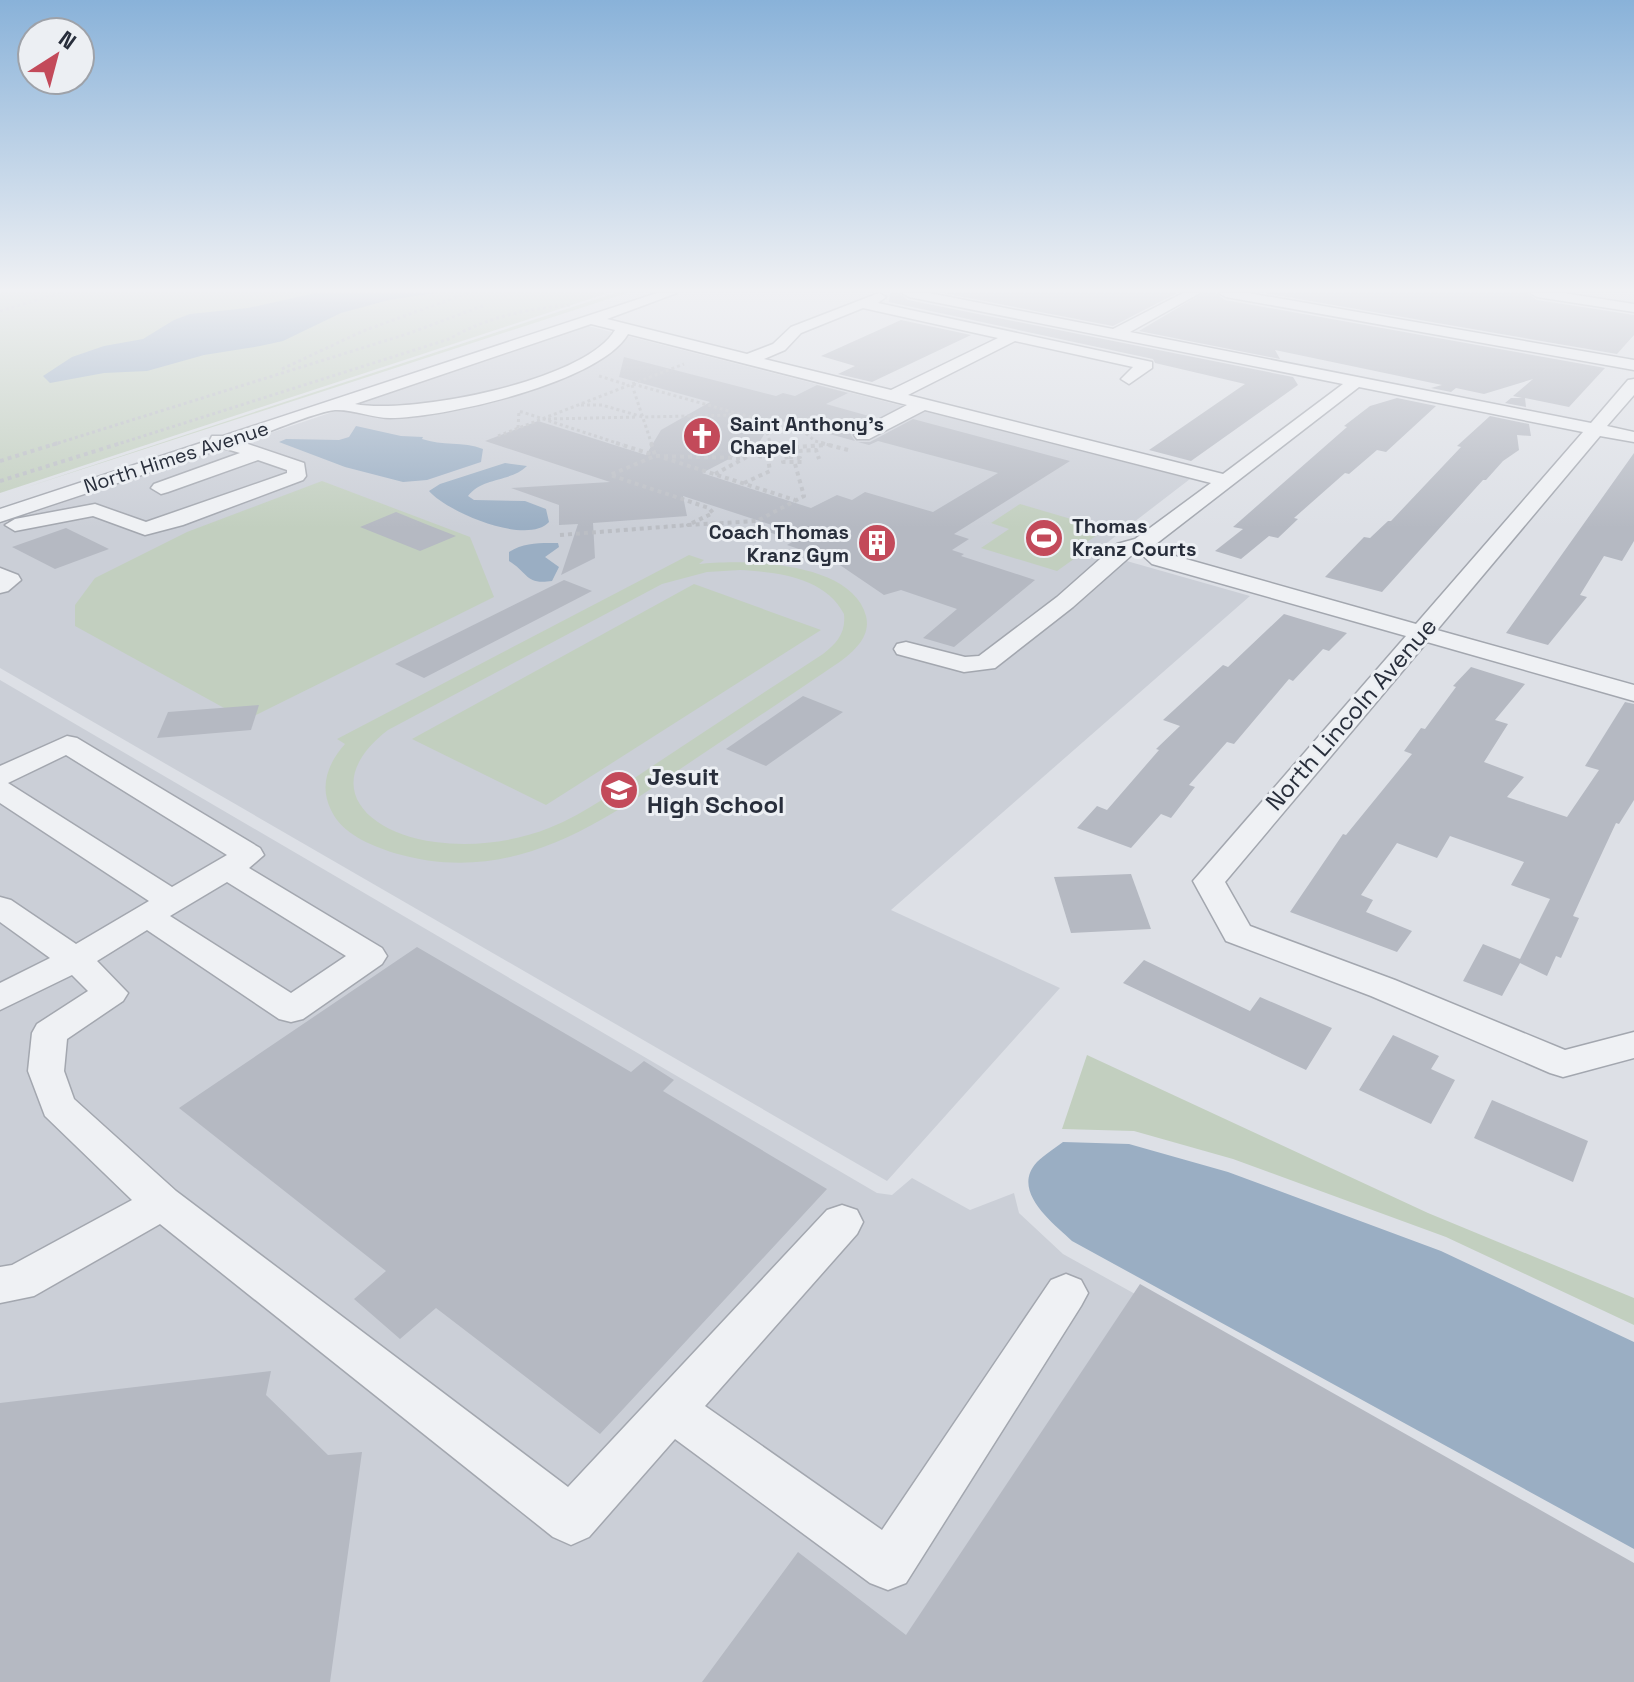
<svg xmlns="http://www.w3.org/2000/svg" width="1634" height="1682" font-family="'Space Grotesk',sans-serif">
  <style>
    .built { fill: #cbcfd7 }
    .green { fill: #c2cfbf; fill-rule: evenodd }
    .water { fill: #9aaec3 }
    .building { fill: #b5b9c2 }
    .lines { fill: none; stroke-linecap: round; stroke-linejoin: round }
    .minor-casing { stroke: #a3a7af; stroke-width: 3 }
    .path-far1 { stroke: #bbbec4; stroke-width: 3; stroke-dasharray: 3 3; stroke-linecap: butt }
    .path { stroke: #bbbec4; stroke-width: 4; stroke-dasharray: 4 4; stroke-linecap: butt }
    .minor { fill: #eff1f4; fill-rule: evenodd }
    .labels { text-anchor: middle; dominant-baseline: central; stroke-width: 6; stroke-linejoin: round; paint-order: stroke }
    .far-poi-label { font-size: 20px; font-weight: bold; fill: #282e3b; stroke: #eceff3; text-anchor: start }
    .far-street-label { font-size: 20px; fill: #282e3b; stroke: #eceff3 }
    .street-label { font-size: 24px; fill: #282e3b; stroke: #eceff3 }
    .poi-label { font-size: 24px; font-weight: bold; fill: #282e3b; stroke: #eceff3; text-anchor: start }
  </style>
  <rect width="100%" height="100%" fill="#dde0e6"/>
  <g class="built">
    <polygon points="588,326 1190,479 1095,552 1250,596 891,910 1060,988 887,1181 0,668 0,524"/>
    <polygon points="0,680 877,1193 892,1195 912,1178 970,1210 1014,1193 1019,1213 1063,1254 1634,1571 1634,1682 0,1682"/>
  </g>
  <g class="green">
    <polygon points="0,293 608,293 0,493"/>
    <polygon points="615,293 627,293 21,489"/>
    <polygon points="322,481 470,537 494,597 246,720 75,626 75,605 95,578 187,532"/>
    <polygon points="1020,504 1105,529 1106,529 1078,548 1085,551 1057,571 981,548 1009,529 991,523"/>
    <path d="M689 555 704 560 699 564C742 559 852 561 866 616 871 636 855 650 841 661 792 694 743 727 695 759 602 822 514 888 394 853 370 845 342 834 331 810 319 786 328 763 345 744L337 739ZM740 570C777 572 825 577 844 614 846 633 837 643 823 654 766 691 710 728 654 765 620 787 587 813 549 828 514 842 473 847 435 842 365 833 318 784 388 730L662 584 707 572Z"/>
    <polygon points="694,584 821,630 546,805 412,739"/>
    <polygon points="1087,1055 1428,1213 1634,1298 1634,1325 1446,1237 1233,1159 1134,1131 1062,1129"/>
  </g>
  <g class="water">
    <polygon points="316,293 435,293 389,300 341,313 283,341 260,346 204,355 147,371 104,373 50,383 43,376 72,357 104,346 143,339 174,320 190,314 248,308"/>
    <path d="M356 426 401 436 423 437 422 439C442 446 463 441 483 449L481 462 427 480 403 482 345 467 279 442 286 439 339 440 349 437Z"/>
    <path d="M505 463 527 466C511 482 482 477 468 496L474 500 525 501 546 509 549 522C527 546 447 512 429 491L440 484Z"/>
    <path d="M558 543 559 547 545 557 559 567 552 581C525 585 529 573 509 561V552C525 542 540 543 558 543Z"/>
    <path d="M1063 1142 1129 1144 1228 1172 1441 1251 1634 1342V1549L1072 1241C1053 1223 1010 1191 1037 1162 1044 1155 1054 1149 1063 1142Z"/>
  </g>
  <g class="building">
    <polygon points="890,293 899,293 908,300 1293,377 1298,385 1191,461 1149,450 1245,384 1155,363 1153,359 889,302"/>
    <polygon points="943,293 1177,293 1113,326"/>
    <polygon points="1203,293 1216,293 1225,300 1605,368 1569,407 1525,398 1526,407 1505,403 1511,398 1522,398 1513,396 1533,379 1484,394 1456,388 1451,392 1431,388 1442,385 1275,350 1280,359 1139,331"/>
    <polygon points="1264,293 1527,293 1537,300 1634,315 1634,335 1617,354"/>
    <polygon points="901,320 971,335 872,382 838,374 855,366 821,356"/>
    <polygon points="624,357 776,396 783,393 795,396 817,385 848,393 826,404 876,418 855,429 851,435 855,441 774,419 758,444 702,473 811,508 837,495 852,500 865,492 933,512 998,473 878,441 869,445 858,442 870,442 913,419 1070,461 954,534 969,539 952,550 964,554 961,556 1035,580 954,647 923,638 957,609 901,590 884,595 834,561 787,545 794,541 766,531 775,526 683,496 687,516 593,523 595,558 561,575 578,524 559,525 559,505 511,488 610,482 485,441 538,421 646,455 661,430 710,402 619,377"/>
    <polygon points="1397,398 1436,406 1386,452 1377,450 1349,474 1345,473 1294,518 1298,519 1278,538 1269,536 1241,559 1215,551 1243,529 1233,527 1347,427 1344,426 1370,406"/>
    <polygon points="1490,416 1529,424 1531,436 1517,435 1519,450 1503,461 1486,480 1483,480 1382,592 1325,577 1364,537 1370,538 1388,521 1391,521 1461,447 1457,446"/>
    <polygon points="1634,453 1634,541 1622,561 1604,556 1580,595 1587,597 1548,645 1506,633"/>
    <polygon points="396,512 428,525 456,536 420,551 360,527"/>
    <polygon points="66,528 109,549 55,569 12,547"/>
    <polygon points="564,580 592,591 424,678 395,664"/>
    <polygon points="1284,614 1347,633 1329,651 1323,649 1293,681 1289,679 1234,744 1227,742 1189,785 1195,787 1171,818 1161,814 1131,848 1077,828 1097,806 1107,810 1159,750 1156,749 1180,726 1163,720 1223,665 1228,667"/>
    <polygon points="1471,667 1525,684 1495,720 1508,724 1484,762 1524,777 1507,797 1567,817 1599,770 1585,766 1625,702 1634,704 1634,800 1619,824 1616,823 1595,868 1573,916 1579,918 1561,958 1556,956 1547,976 1520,963 1502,996 1463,981 1483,944 1520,959 1550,899 1511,885 1524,862 1450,836 1437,858 1397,843 1361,895 1373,900 1366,912 1412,931 1397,952 1290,912 1343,834 1346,835 1412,754 1404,751 1421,728 1425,729 1456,687 1453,686"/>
    <polygon points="803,696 843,712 766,766 726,749"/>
    <polygon points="259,705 251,730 157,738 168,712"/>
    <polygon points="1131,874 1151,929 1071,933 1054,877"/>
    <polygon points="417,947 631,1072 644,1061 674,1080 663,1091 827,1189 600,1434 436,1308 400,1339 354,1299 386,1271 179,1108"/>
    <polygon points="1144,960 1250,1011 1260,997 1332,1028 1306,1070 1123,983"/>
    <polygon points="1393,1035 1439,1056 1431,1069 1455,1080 1431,1124 1359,1090"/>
    <polygon points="1492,1100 1588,1141 1573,1182 1474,1138"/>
    <polygon points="1140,1284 1634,1563 1634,1682 702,1682 798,1552 906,1635"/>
    <polygon points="271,1371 266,1395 328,1455 362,1452 330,1682 0,1682 0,1403"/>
  </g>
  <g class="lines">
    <defs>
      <g id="minor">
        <path d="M657 293H677L607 319 747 354 773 344 791 327 879 293 886 297 878 303 1152 362V368L1129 384 1121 379 1133 367 1015 341 908 395 1223 474 1343 384 909 297 902 293H929L1113 329 1183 293H1200L1130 332 1591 423 1628 380 1634 379V395L1607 426 1634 432V442L1600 436 1437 630 1634 685V701L1427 642 1225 882 1250 926 1395 980 1565 1050 1634 1032V1058L1563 1077 1550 1073 1371 996 1226 941 1193 881 1406 636 1152 564 1139 552 1133 554 1073 607 995 668 964 672 897 654 894 649 897 644 906 642 965 657 979 656 1057 597 1117 544 1135 539 1211 483 925 410 869 439H857L854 435 857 431 907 405 628 334C601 382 444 418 390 418 372 418 352 409 335 410 315 412 264 434 242 442L304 463 306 476 303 480 183 525 145 535 93 516 15 531 5 525 15 519 95 504 146 522 287 473V470L258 460 168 492 161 494 151 488 154 484 240 453 223 448 0 522V509L210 440 212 436H223ZM863 308 998 338 891 390 764 359 785 350 801 333ZM591 324 615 330C586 381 410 415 355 404ZM1359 387 1583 432 1416 624 1168 554 1156 544Z"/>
        <polygon points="1219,293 1248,293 1634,360 1634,370 1226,297"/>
        <polygon points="1530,293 1563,293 1634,304 1634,312 1537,297"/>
        <polygon points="0,568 18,575 21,580 8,591 0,593"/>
        <path d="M67 736 77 738 260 848 264 855 249 868 382 948 387 956 382 964 303 1019 291 1022 279 1019 147 930 97 961 128 993 123 1001 67 1039 64 1071 74 1099 176 1191 568 1487 827 1210 842 1205 857 1210 863 1222 857 1234 705 1406 882 1530 1051 1280 1066 1274 1081 1280 1088 1293 1081 1306 906 1583 888 1590 870 1583 675 1439 589 1537 571 1545 553 1537 160 1224 34 1296 0 1303V1267L12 1265 132 1200 45 1116 28 1071 32 1033 37 1024 88 991 72 975 0 1010V983L50 958 0 922V897L11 900 76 944 149 901 0 803V766ZM66 755 227 855 172 887 8 783ZM227 882 346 956 291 993 170 916Z"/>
      </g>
    </defs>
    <use href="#minor" class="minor-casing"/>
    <g class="path-far1">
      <polyline points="0,311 61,293"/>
      <polyline points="282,369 363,331 468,293"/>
      <polyline points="599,376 628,385"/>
      <polyline points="633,384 804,432 815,441 829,445"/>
      <polyline points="632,385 652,445"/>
      <polyline points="581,405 602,405 643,417 737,415"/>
      <polyline points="730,413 731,420 753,420"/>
      <polyline points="548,419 638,417"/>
      <polyline points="763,421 771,445"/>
      <polyline points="518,428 519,411 623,445"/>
      <polyline points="498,436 684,364"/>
      <polyline points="52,445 407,334 485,305"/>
      <path d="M115 445 449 339C487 317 526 309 570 305"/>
    </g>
    <g class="path">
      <polyline points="616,443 654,455"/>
      <polyline points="651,443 655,455"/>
      <polyline points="770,443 771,446"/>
      <polyline points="821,443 848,450"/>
      <polyline points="755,450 825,445"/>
      <polygon points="789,457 800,458 802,462 783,462 783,458"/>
      <polyline points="664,458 795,500"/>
      <polyline points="740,458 655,456 610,475 709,508 713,513 688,525 757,521 804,496 795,464"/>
      <polyline points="768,458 780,452 816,450 819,459"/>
      <polyline points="0,461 58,443"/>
      <polyline points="715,474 771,444"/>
      <polyline points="0,481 121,443"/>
      <polyline points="744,483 770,471 768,458 749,454"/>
      <polyline points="560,535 688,525"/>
    </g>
    <use href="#minor" class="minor"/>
  </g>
  <linearGradient id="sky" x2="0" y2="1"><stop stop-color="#89b2d9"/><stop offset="0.55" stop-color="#f0f1f4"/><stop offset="1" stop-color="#f0f1f4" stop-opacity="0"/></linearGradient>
  <rect width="1634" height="528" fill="url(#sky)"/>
  <defs>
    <symbol id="church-disc" viewBox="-11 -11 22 22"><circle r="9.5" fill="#c34a5a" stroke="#eceff3"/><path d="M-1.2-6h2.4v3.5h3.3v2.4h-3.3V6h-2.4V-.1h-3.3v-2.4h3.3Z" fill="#fff"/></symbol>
    <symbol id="stadium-disc" viewBox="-11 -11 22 22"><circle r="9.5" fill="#c34a5a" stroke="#eceff3"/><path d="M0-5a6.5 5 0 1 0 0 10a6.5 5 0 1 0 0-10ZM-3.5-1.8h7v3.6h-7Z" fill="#fff"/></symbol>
    <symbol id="building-disc" viewBox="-11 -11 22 22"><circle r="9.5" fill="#c34a5a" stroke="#eceff3"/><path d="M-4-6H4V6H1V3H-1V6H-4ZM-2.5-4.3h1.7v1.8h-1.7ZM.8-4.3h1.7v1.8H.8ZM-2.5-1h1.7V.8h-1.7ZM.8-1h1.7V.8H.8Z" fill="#fff"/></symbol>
    <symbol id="school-disc" viewBox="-11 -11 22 22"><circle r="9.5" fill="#c34a5a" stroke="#eceff3"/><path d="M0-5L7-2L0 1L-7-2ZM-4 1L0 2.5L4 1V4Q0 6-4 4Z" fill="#fff"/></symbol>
  </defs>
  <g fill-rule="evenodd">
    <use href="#church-disc" x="680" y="414" width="44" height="44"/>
    <use href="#stadium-disc" x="1022" y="516" width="44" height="44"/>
    <use href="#building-disc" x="855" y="521" width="44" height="44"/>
    <use href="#school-disc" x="597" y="768" width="44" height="44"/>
  </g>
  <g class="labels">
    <g class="far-poi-label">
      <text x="730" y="424">Saint Anthony's<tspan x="730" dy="23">Chapel</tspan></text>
      <text x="1072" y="526">Thomas<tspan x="1072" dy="23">Kranz Courts</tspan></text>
      <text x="849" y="532" text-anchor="end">Coach Thomas<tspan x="849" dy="23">Kranz Gym</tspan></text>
    </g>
    <g class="far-street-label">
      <text transform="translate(176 457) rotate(-18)">North Himes Avenue</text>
    </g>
    <g class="street-label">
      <text transform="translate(1351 714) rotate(-49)">North Lincoln Avenue</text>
    </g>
    <g class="poi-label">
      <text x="647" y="776">Jesuit<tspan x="647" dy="28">High School</tspan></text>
    </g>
  </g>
  <g transform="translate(56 56) rotate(36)"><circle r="38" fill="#eceff3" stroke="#9ea2a9" stroke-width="2"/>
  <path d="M0-6L14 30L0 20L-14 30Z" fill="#c34a5a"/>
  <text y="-12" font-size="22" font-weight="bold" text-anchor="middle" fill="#282e3b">N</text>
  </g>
</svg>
